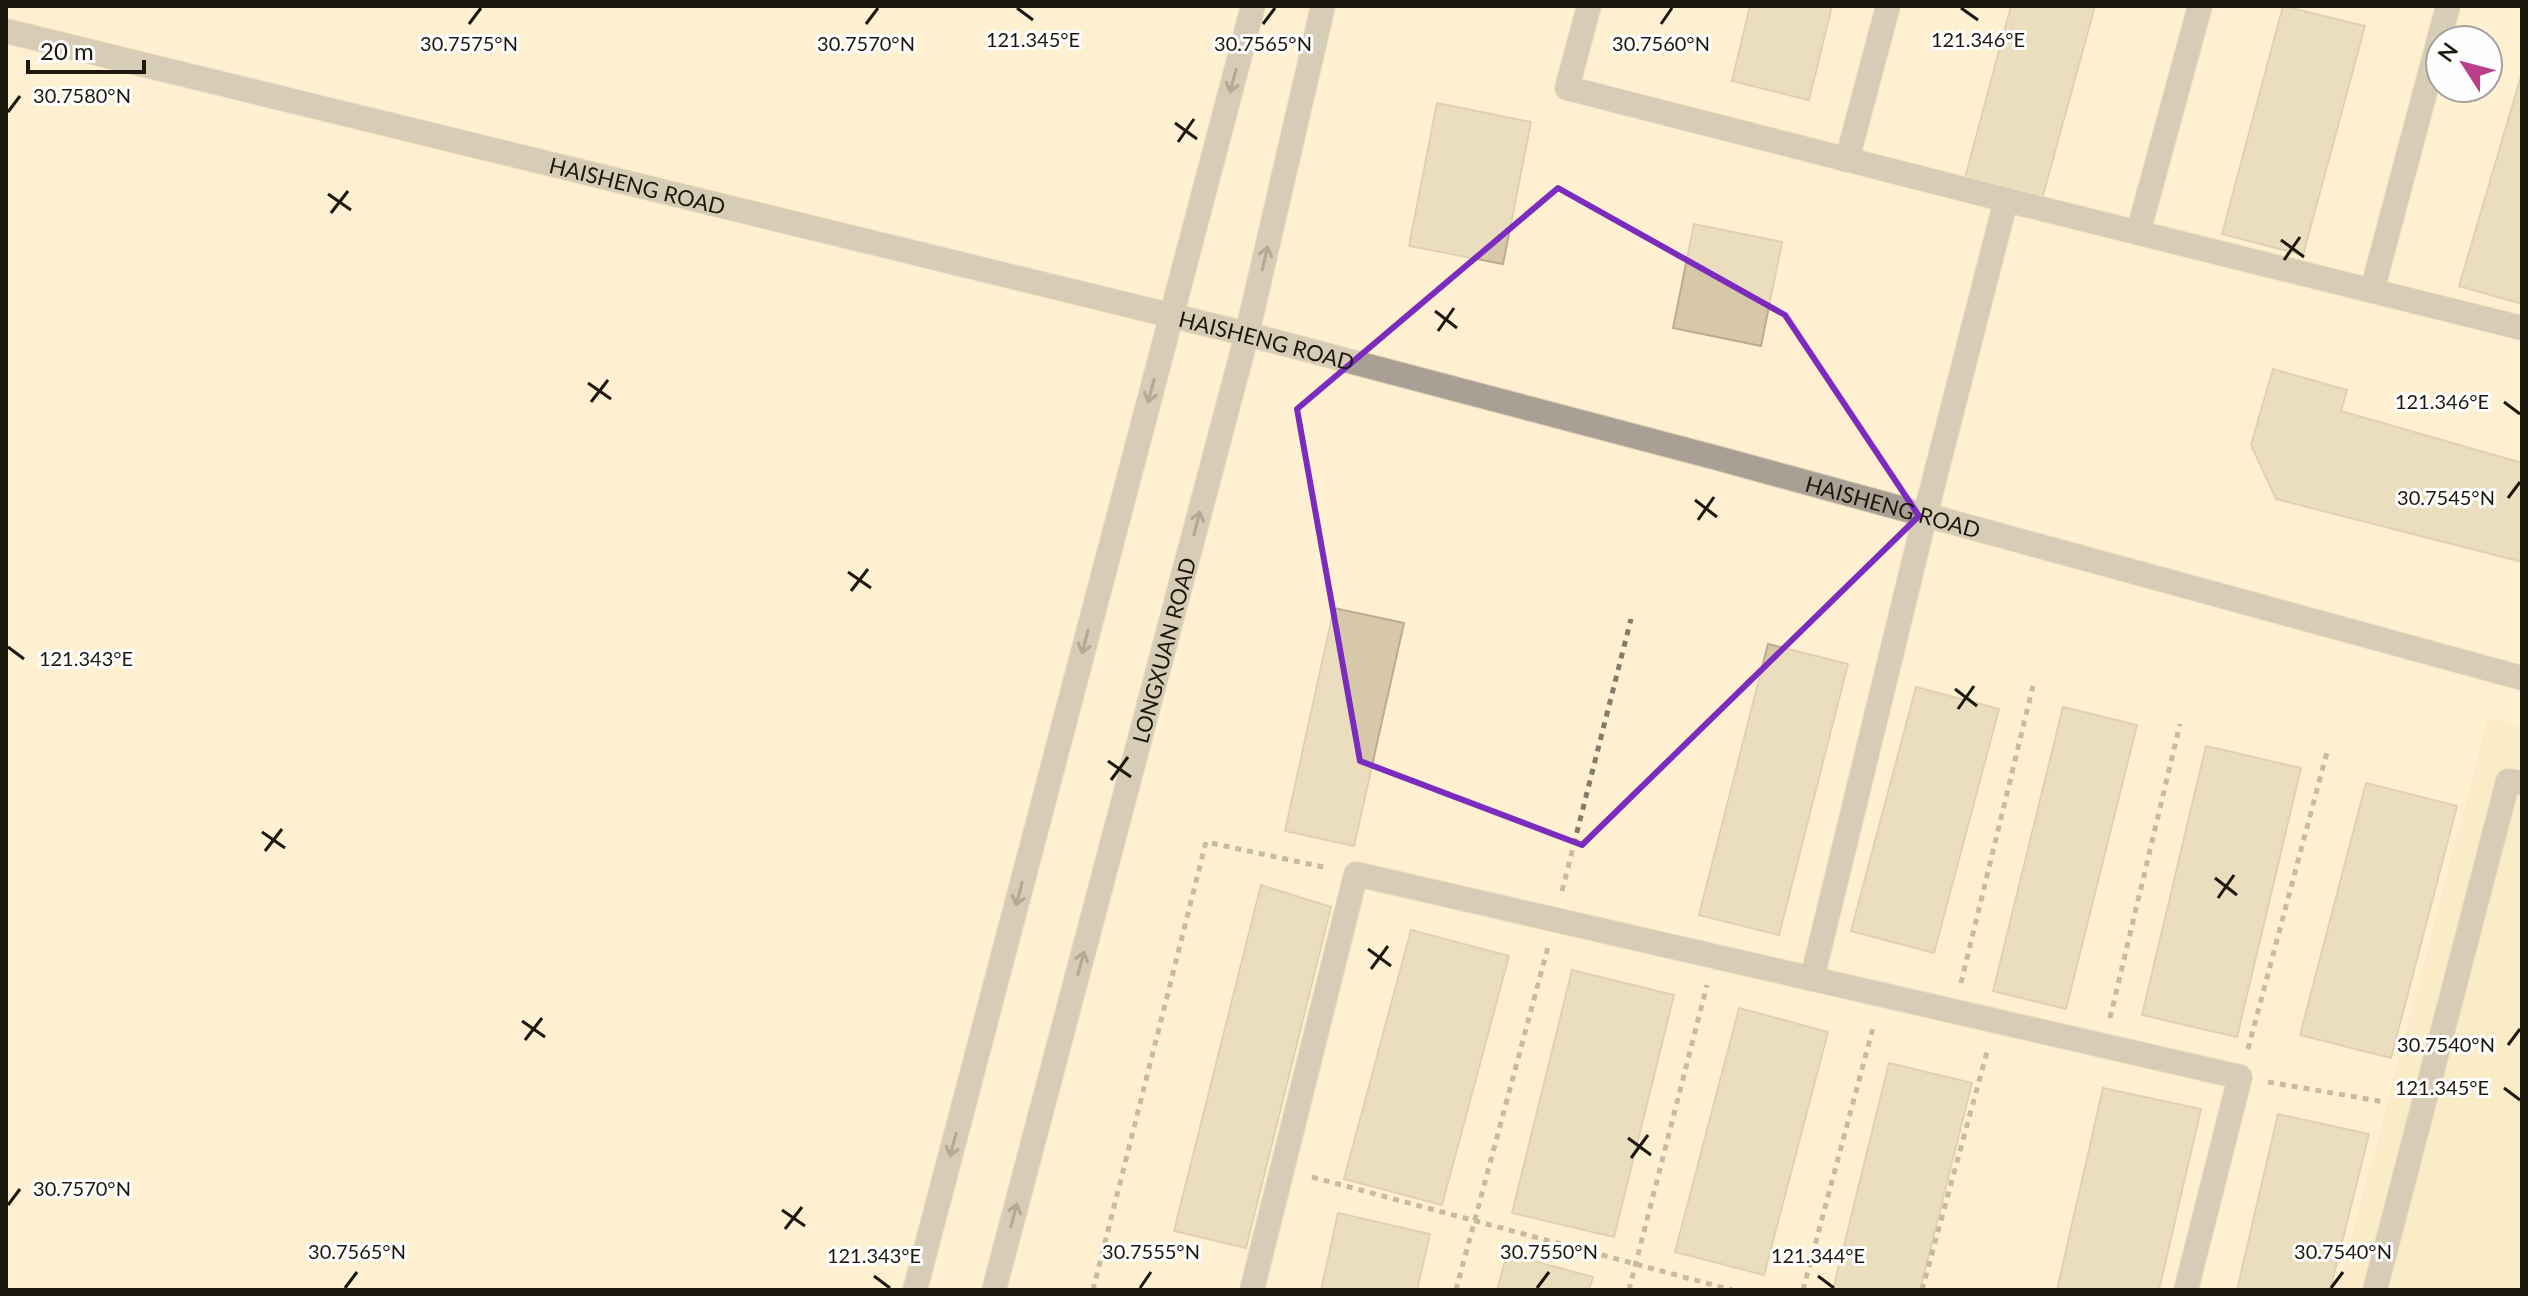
<svg xmlns="http://www.w3.org/2000/svg" width="2528" height="1296" font-family="Lato,sans-serif">
  <style>
    .built { fill: #f8e6bf }
    .building { fill: #d6c8a9; stroke: #baac8e; stroke-width: 2 }
    .lines { fill: none; stroke-linecap: round; stroke-linejoin: round }
    .minor-casing { stroke: #dacdb1; stroke-width: 26 }
    .path { stroke: #857c67; stroke-width: 5; stroke-dasharray: 6 6; stroke-linecap: butt }
    .minor { stroke: #a99f94; stroke-width: 24 }
    .oneway { stroke: #5c554a }
    .marked { fill: none; stroke: #7b2cbf; stroke-width: 6; stroke-linejoin: round }
    .ticks { fill: none; stroke: #1d180d; stroke-width: 3 }
    .labels { text-anchor: middle; dominant-baseline: central; stroke-width: 6; stroke-linejoin: round; paint-order: stroke }
    .street-label { font-size: 22px; fill: #1d180d; stroke: #fefefe }
    .ticks-label { font-size: 20px; text-anchor: middle; fill: #1d180d; stroke: #fefefe; stroke-width: 6; stroke-linejoin: round; paint-order: stroke }
  </style>
  <rect width="100%" height="100%" fill="#fef0d0"/>
  <polygon class="built" points="2488,718 2522,727 2522,1290 2338,1290"/>
  <g class="building">
    <polygon points="1750,6 1832,6 1809,100 1732,81"/>
    <polygon points="2011,6 2095,6 2042,199 1965,178"/>
    <polygon points="2283,6 2365,26 2303,255 2222,234"/>
    <polygon points="2522,73 2522,304 2459,286"/>
    <polygon points="1437,103 1531,122 1503,264 1409,246"/>
    <polygon points="1694,224 1782,242 1761,346 1673,328"/>
    <polygon points="2273,369 2347,390 2341,411 2522,463 2522,562 2276,499 2251,445"/>
    <polygon points="1334,608 1404,623 1354,846 1285,831"/>
    <polygon points="1768,644 1848,664 1779,935 1699,915"/>
    <polygon points="1916,687 1999,709 1934,953 1851,931"/>
    <polygon points="2063,707 2137,725 2066,1009 1993,991"/>
    <polygon points="2206,746 2301,768 2237,1037 2142,1015"/>
    <polygon points="2366,783 2457,806 2391,1058 2300,1035"/>
    <polygon points="1261,885 1331,907 1246,1248 1174,1231"/>
    <polygon points="1411,930 1509,956 1442,1205 1344,1179"/>
    <polygon points="1572,970 1674,995 1614,1237 1512,1213"/>
    <polygon points="1739,1008 1828,1032 1764,1275 1675,1252"/>
    <polygon points="1889,1063 1972,1083 1920,1290 1833,1290"/>
    <polygon points="2103,1088 2201,1109 2159,1290 2057,1290"/>
    <polygon points="2278,1114 2369,1134 2330,1290 2237,1290"/>
    <polygon points="1338,1213 1430,1234 1417,1290 1321,1290"/>
    <polygon points="1507,1254 1593,1277 1589,1290 1497,1290"/>
  </g>
  <g class="lines">
    <defs>
      <g id="minor">
        <polyline points="1589,6 1567,88 2006,200 1925,516 1812,979"/>
        <path id="s1" d="M6 31 1247 334 1717 458 2522 678"/>
        <polyline points="1847,160 1888,6"/>
        <polyline points="2006,200 2522,328"/>
        <polyline points="2138,233 2200,6"/>
        <polyline points="2372,291 2448,6"/>
        <polyline points="915,1290 1253,6"/>
        <path id="s2" d="M994 1290 1247 334 1323 6"/>
        <polyline points="1252,1290 1356,874 2240,1077 2186,1290"/>
        <polyline points="2375,1290 2508,781 2522,783"/>
      </g>
    </defs>
    <use href="#minor" class="minor-casing"/>
    <g class="path">
      <polyline points="1562,891 1631,619"/>
      <polyline points="1961,983 2033,686"/>
      <polyline points="2110,1018 2180,724"/>
      <polyline points="2248,1049 2327,752"/>
      <polyline points="2268,1082 2385,1102"/>
      <polyline points="1312,1177 1732,1290"/>
      <polyline points="1093,1290 1206,842 1328,868"/>
      <polyline points="1456,1290 1548,947"/>
      <polyline points="1629,1290 1707,985"/>
      <polyline points="1803,1290 1874,1024"/>
      <polyline points="1922,1290 1987,1052"/>
    </g>
    <use href="#minor" class="minor"/>
  </g>
  <defs><path id="oneway-shaft" d="M-6 0H5M1.5-3L5.5 0L1.5 3" fill="none" stroke-width="1.6" stroke-linecap="round" stroke-linejoin="round" transform="scale(2)"/></defs>
  <g class="oneway">
    <use href="#oneway-shaft" transform="translate(1233 81) rotate(105)"/>
    <use href="#oneway-shaft" transform="translate(1265 258) rotate(-77)"/>
    <use href="#oneway-shaft" transform="translate(1151 391) rotate(105)"/>
    <use href="#oneway-shaft" transform="translate(1197 523) rotate(-75)"/>
    <use href="#oneway-shaft" transform="translate(1085 642) rotate(105)"/>
    <use href="#oneway-shaft" transform="translate(1019 894) rotate(105)"/>
    <use href="#oneway-shaft" transform="translate(1081 963) rotate(-75)"/>
    <use href="#oneway-shaft" transform="translate(953 1145) rotate(105)"/>
    <use href="#oneway-shaft" transform="translate(1014 1215) rotate(-75)"/>
  </g>
  <path d="M0 0H2528V1296H0ZM1558 188 1785 315 1919 516 1582 845 1360 761 1297 409Z" fill="#fef0d0" fill-opacity=".55" fill-rule="evenodd"/>
  <path class="marked" d="M1558 188 1785 315 1919 516 1582 845 1360 761 1297 409Z"/>
  <path class="ticks" d="M1017 8 1033 20M1961 8 1978 20M469 24 481 8M866 24 878 8M1263 24 1275 8M1661 24 1672 8M8 112 20 96M1175 123 1197 139M1178 142 1194 119M328 194 351 210M331 213 348 191M2281 240 2304 257M2284 260 2300 237M1435 311 1457 328M1438 331 1454 308M588 383 611 399M591 402 608 380M2504 402 2520 414M2508 498 2520 482M1695 500 1717 517M1698 520 1714 497M848 572 871 588M851 591 868 569M8 647 24 659M1955 689 1977 706M1958 709 1974 686M1108 761 1131 777M1111 780 1128 757M262 832 285 848M265 851 282 829M2215 878 2237 895M2218 898 2234 875M1368 949 1391 966M1371 969 1388 946M522 1021 545 1037M525 1040 542 1018M2508 1045 2520 1029M2504 1088 2520 1100M1628 1138 1651 1155M1631 1158 1648 1135M8 1205 20 1189M782 1210 805 1226M785 1229 802 1207M874 1276 890 1288M1818 1276 1834 1288M345 1288 357 1272M1140 1288 1151 1272M1537 1288 1549 1272M2331 1288 2343 1272"/>
  <g class="labels">
    <g class="street-label">
      <text stroke="none"><textPath href="#s1" startOffset="650">HAISHENG ROAD</textPath></text>
      <text stroke="none"><textPath href="#s1" startOffset="1298">HAISHENG ROAD</textPath></text>
      <text stroke="none"><textPath href="#s1" startOffset="1946">HAISHENG ROAD</textPath></text>
      <text stroke="none"><textPath href="#s2" startOffset="662">LONGXUAN ROAD</textPath></text>
    </g>
  </g>
  <g class="ticks-label">
    <text x="1033" y="47">121.345°E</text>
    <text x="1978" y="47">121.346°E</text>
    <text x="469" y="51">30.7575°N</text>
    <text x="866" y="51">30.7570°N</text>
    <text x="1263" y="51">30.7565°N</text>
    <text x="1661" y="51">30.7560°N</text>
    <text x="82" y="103">30.7580°N</text>
    <text x="2442" y="409">121.346°E</text>
    <text x="2446" y="505">30.7545°N</text>
    <text x="86" y="666">121.343°E</text>
    <text x="2446" y="1052">30.7540°N</text>
    <text x="2442" y="1095">121.345°E</text>
    <text x="82" y="1196">30.7570°N</text>
    <text x="357" y="1259">30.7565°N</text>
    <text x="1151" y="1259">30.7555°N</text>
    <text x="1549" y="1259">30.7550°N</text>
    <text x="2343" y="1259">30.7540°N</text>
    <text x="874" y="1263">121.343°E</text>
    <text x="1818" y="1263">121.344°E</text>
  </g>
  <rect width="2528" height="1296" fill="none" stroke="#1d180d" stroke-width="16"/>
  <g transform="translate(2464 64) rotate(306)"><circle r="38" fill="#fefefe" stroke="#a4a29e" stroke-width="2"/>
  <path d="M0-6L14 30L0 20L-14 30Z" fill="#bb3e8d"/>
  <text y="-12" font-size="22" font-weight="bold" text-anchor="middle" fill="#1d180d">N</text>
  </g>
  <path d="M28 60v12h116v-12" fill="none" stroke="#1d180d" stroke-width="4"/>
  <text x="40" y="60" font-size="24" fill="#1d180d" stroke="#fefefe" stroke-width="6" paint-order="stroke">20 m</text>
</svg>
